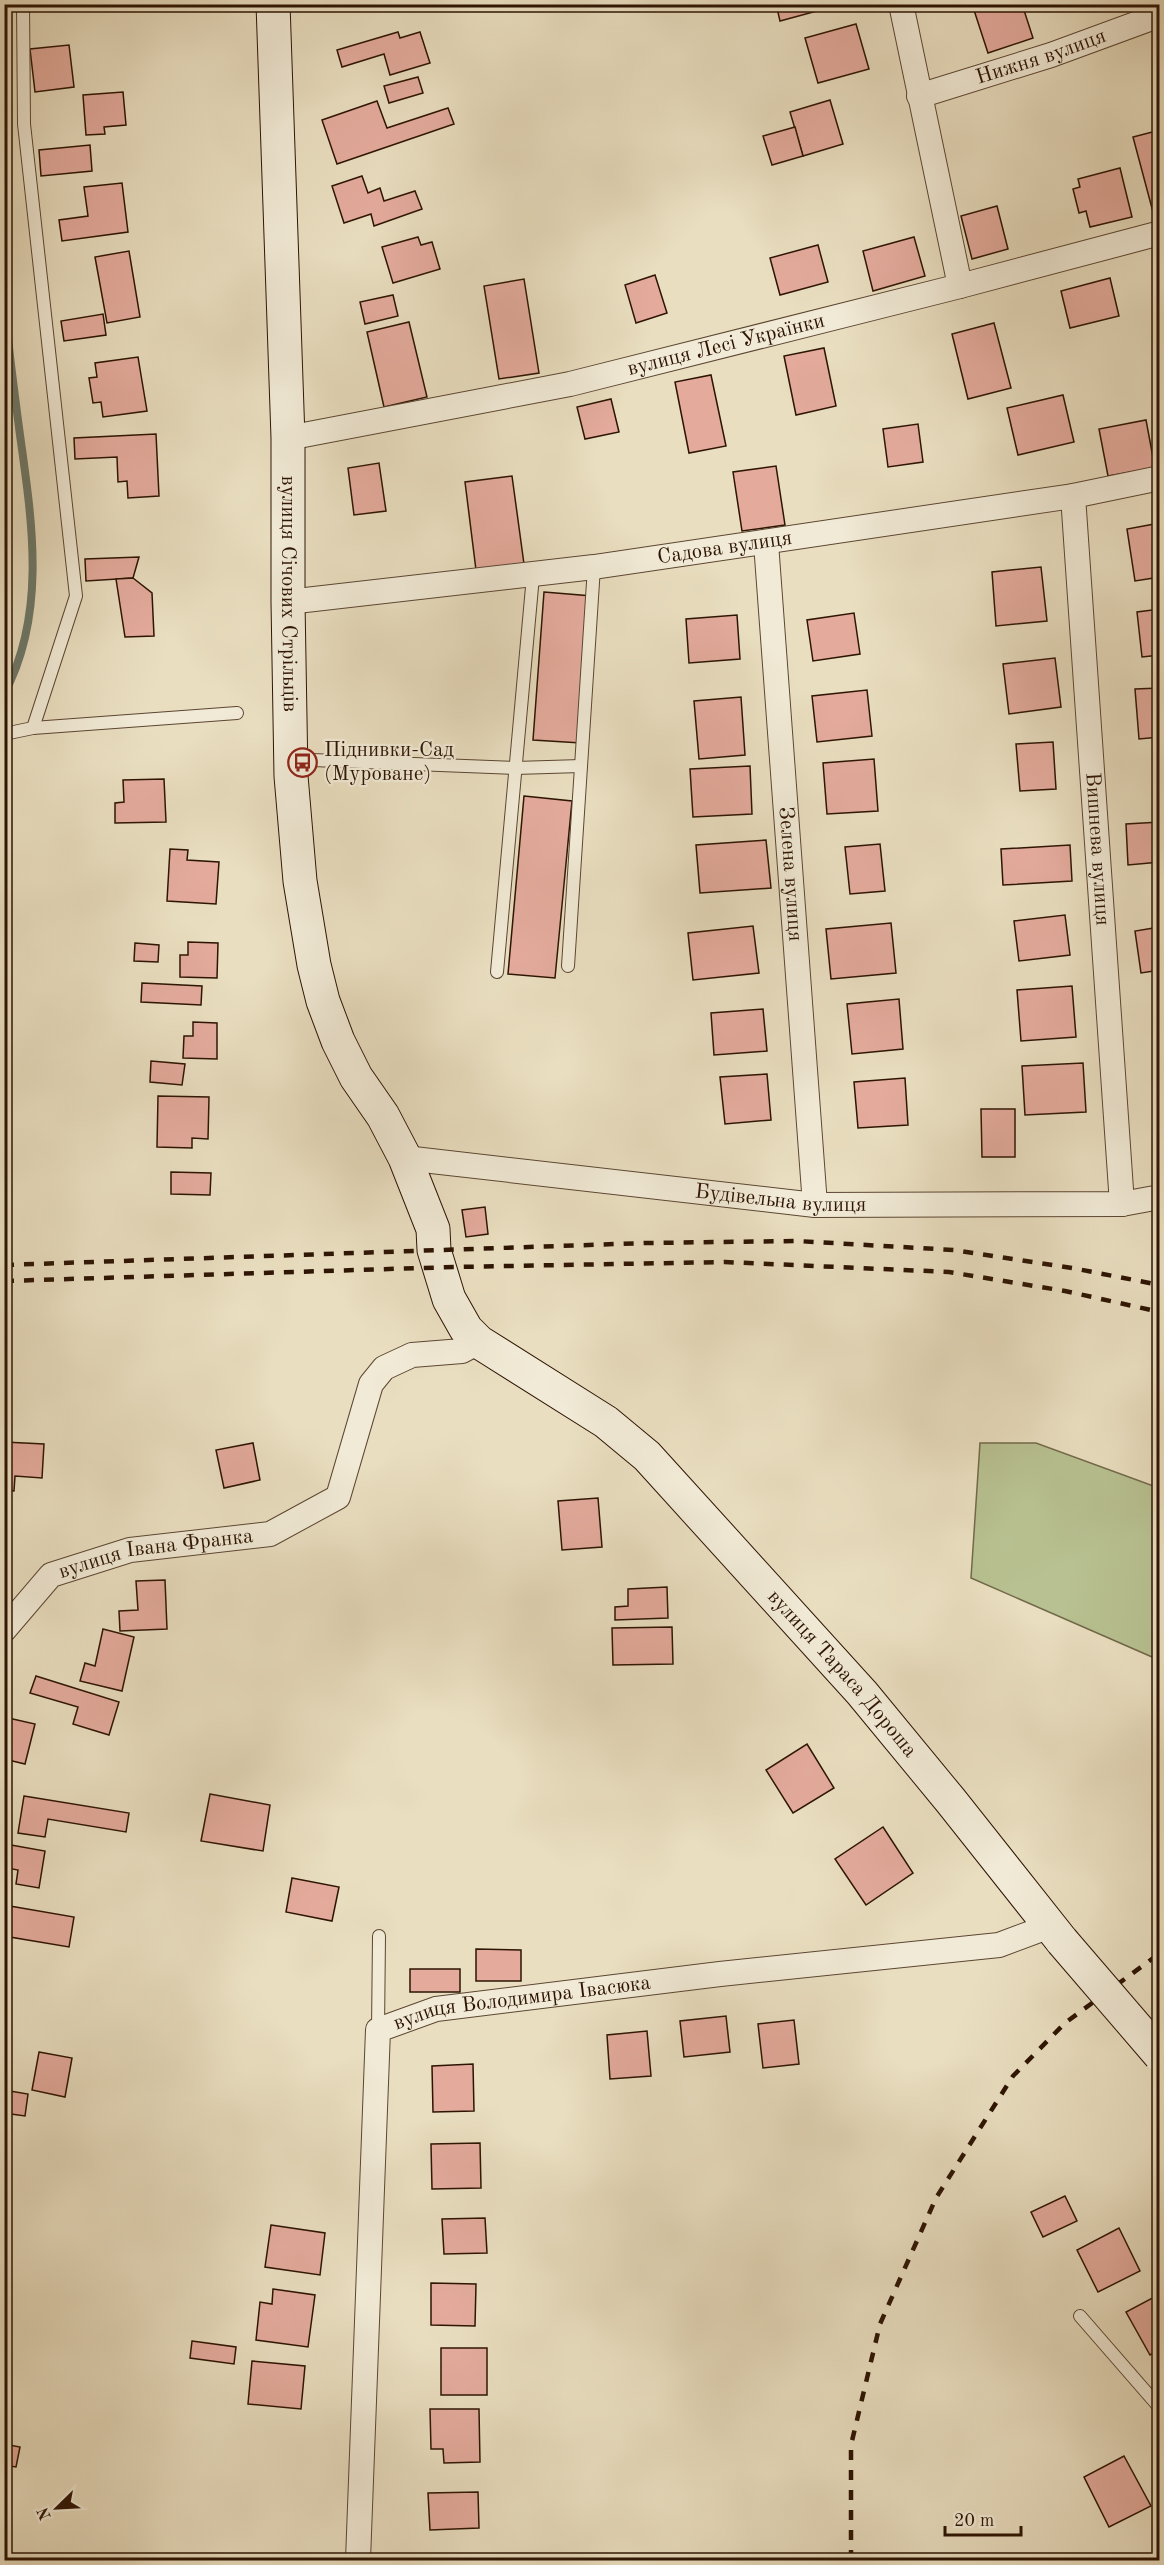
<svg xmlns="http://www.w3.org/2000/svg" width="1164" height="2565" font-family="'Old Standard TT',serif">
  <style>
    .green { fill: #b8c191; stroke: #726a4a; stroke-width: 1.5 }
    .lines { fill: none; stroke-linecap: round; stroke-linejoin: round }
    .stream { stroke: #6d796a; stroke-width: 8 }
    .building { fill: #e4ab9d; stroke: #2d1403; stroke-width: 1.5 }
    .lane-casing { stroke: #5c4632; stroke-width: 14 }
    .street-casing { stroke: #5c4632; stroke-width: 26 }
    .secondary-casing { stroke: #2d1403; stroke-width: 35 }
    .lane { stroke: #f1ead6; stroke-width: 12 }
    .street { stroke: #f1ead6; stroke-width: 24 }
    .secondary { stroke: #f1ead6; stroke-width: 33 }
    .rail { stroke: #2d1403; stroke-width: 4.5; stroke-dasharray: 10 10; stroke-linecap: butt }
    .secondary-bridge-casing { stroke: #2d1403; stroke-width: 35; stroke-linecap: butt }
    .secondary-bridge { stroke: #f1ead6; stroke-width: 33 }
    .labels { text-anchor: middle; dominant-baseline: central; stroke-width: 4.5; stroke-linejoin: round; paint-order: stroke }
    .street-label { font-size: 21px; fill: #2d1403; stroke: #f1ead6 }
    .poi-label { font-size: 21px; fill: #2d1403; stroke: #f1ead6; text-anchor: start }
  </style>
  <rect width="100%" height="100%" fill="#e9dec0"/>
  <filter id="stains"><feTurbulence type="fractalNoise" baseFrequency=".00333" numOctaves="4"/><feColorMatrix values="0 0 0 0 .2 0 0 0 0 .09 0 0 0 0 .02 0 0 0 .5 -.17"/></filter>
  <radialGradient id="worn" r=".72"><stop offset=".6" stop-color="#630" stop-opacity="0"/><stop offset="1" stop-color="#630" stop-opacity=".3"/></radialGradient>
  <polygon class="green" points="980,1443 1036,1443 1159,1488 1159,1660 971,1578"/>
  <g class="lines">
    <path class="stream" d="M4 299C8 345 14 390 20 435 32 521 47 614 4 694"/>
  </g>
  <g class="building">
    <polygon points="81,4 111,4 111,8 81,9"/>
    <polygon points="776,4 815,4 817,11 780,21"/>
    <polygon points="972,4 1022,4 1033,38 988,53"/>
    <polygon points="856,24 869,69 818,83 805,38"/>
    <polygon points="398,32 400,38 420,32 430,63 390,75 384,54 342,67 337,50"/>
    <polygon points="69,45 74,87 35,92 30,49"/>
    <polygon points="418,77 423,93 389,103 384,86"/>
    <polygon points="123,92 126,125 104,127 105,134 86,135 83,95"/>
    <polygon points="830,100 843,144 803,156 790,112"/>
    <polygon points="377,101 387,128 448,108 454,124 337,164 322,120"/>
    <polygon points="795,127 803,156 772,165 763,136"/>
    <polygon points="1160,130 1160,210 1153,212 1133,137"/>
    <polygon points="90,145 92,171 41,176 39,150"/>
    <polygon points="1120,168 1132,217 1090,227 1086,211 1079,213 1073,189 1080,187 1078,179"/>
    <polygon points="362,176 368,193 380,188 384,201 415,191 422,209 374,226 371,214 344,223 332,186"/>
    <polygon points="122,183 128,232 62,241 59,220 88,216 84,187"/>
    <polygon points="997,206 1008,249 972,259 961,216"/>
    <polygon points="418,237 421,245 432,242 440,269 393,283 382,247"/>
    <polygon points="914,237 925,276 873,291 863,251"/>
    <polygon points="818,245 828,282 780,295 770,258"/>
    <polygon points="129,251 140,317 107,323 95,257"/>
    <polygon points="655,275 667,313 636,323 625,285"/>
    <polygon points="1110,278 1119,316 1070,328 1061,291"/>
    <polygon points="524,279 539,373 499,379 484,286"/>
    <polygon points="393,295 398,316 365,324 360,302"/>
    <polygon points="103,314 106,335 64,341 61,321"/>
    <polygon points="409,322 427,397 384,407 367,332"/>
    <polygon points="994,323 1011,388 968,399 952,334"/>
    <polygon points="824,348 836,406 796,415 784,356"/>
    <polygon points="138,357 147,411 103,417 101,402 93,403 89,378 97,377 95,363"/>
    <polygon points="711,375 726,446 689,453 675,382"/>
    <polygon points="1063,395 1074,442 1018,455 1007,408"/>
    <polygon points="611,399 619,432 585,439 577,407"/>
    <polygon points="1146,420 1155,468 1108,476 1099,429"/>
    <polygon points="918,424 923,462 888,467 883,429"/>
    <polygon points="156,434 159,496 128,498 127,481 118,482 117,457 75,459 74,438"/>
    <polygon points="379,463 386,511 354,515 348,468"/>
    <polygon points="776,466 785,525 742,531 733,472"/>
    <polygon points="512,476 524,564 476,570 465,482"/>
    <polygon points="1160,523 1160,577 1135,581 1127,529"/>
    <polygon points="139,557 133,578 86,581 85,559"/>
    <polygon points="1041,567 1047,621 996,626 992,572"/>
    <polygon points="133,578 152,593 154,636 125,637 116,579"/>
    <polygon points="544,592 592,596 581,743 533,740"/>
    <polygon points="1160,609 1160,655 1142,657 1137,612"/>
    <polygon points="854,613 860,654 813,661 807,620"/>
    <polygon points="737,615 740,659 689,663 686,619"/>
    <polygon points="1055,658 1061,707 1009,714 1003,664"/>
    <polygon points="1160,688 1160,737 1139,739 1135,689"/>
    <polygon points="867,690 872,736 817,742 812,696"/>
    <polygon points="741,697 745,755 699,759 694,701"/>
    <polygon points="1053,742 1056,789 1020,791 1016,744"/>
    <polygon points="874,759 878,811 827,814 823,763"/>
    <polygon points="750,766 752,814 693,817 690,769"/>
    <polygon points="164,779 166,822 115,823 115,803 124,802 123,780"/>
    <polygon points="524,796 572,801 555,978 508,974"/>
    <polygon points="4,810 9,810 4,879"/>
    <polygon points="1160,822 1160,862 1128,865 1126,824"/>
    <polygon points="766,840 771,888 700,893 696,845"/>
    <polygon points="880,844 885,891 850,894 845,847"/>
    <polygon points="1070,845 1072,881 1003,885 1001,849"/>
    <polygon points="170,849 188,850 187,860 219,862 216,904 167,901"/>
    <polygon points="1065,915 1070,955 1019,961 1014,921"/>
    <polygon points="891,923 896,973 831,979 826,929"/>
    <polygon points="753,926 759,973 693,980 688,933"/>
    <polygon points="1160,927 1160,970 1141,973 1135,931"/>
    <polygon points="188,942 218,943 217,978 180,977 180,955 188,955"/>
    <polygon points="135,943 159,945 158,962 134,961"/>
    <polygon points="142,983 202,986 201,1005 141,1002"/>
    <polygon points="1072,986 1076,1037 1021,1041 1017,990"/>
    <polygon points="1160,991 1160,1025 1155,992"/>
    <polygon points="899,999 903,1049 852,1054 847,1004"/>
    <polygon points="763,1009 767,1051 714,1055 711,1013"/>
    <polygon points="193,1022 217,1023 217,1059 183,1058 184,1036 193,1036"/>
    <polygon points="151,1061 185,1064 182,1085 150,1082"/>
    <polygon points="1083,1063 1086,1112 1025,1115 1022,1066"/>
    <polygon points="767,1074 771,1120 725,1124 720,1077"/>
    <polygon points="905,1078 908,1125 858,1128 854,1082"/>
    <polygon points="1155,1082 1160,1082 1160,1121 1158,1121"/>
    <polygon points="158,1096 209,1097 208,1139 192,1138 192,1148 157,1147"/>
    <polygon points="981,1109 1015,1109 1015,1157 982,1157"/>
    <polygon points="171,1172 211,1173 210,1195 171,1194"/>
    <polygon points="485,1207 488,1234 466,1237 462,1210"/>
    <polygon points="4,1442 44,1444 42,1478 15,1476 14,1491 4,1490"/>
    <polygon points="253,1443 260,1480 224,1488 216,1450"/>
    <polygon points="598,1498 602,1547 562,1550 558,1501"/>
    <polygon points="165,1580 167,1629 120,1631 119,1611 138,1610 136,1581"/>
    <polygon points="667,1587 668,1618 615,1620 615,1607 628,1606 628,1589"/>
    <polygon points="672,1627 673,1664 613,1665 612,1628"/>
    <polygon points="103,1629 134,1637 122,1691 80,1681 85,1663 95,1666"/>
    <polygon points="36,1676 119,1702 109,1735 73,1724 78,1707 30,1693"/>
    <polygon points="4,1717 35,1724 25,1764 4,1759"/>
    <polygon points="807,1744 834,1788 793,1813 766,1770"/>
    <polygon points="4,1776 10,1777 4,1801"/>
    <polygon points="210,1794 270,1805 263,1851 201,1841"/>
    <polygon points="24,1796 129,1813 126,1832 48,1819 45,1837 18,1833"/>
    <polygon points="883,1827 913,1873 866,1905 835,1859"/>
    <polygon points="11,1845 45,1851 39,1888 16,1884 18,1870 7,1868"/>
    <polygon points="292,1878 339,1887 332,1921 286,1912"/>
    <polygon points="4,1905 74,1917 69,1947 4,1936"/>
    <polygon points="476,1949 521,1950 521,1981 476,1981"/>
    <rect x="410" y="1969" width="50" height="23"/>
    <polygon points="726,2016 730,2052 684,2057 680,2021"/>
    <polygon points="794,2020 799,2064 763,2068 758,2024"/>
    <polygon points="647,2031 651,2076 610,2079 607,2035"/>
    <polygon points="39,2052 72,2058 65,2097 32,2090"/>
    <polygon points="473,2064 474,2111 433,2112 432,2066"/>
    <polygon points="4,2090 28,2094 25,2116 4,2113"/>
    <polygon points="480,2143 481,2188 432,2189 431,2144"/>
    <polygon points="1065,2196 1077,2221 1043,2237 1031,2212"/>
    <polygon points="485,2218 487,2253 444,2254 442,2219"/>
    <polygon points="271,2225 325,2233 320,2275 265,2267"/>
    <polygon points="1119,2228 1140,2271 1098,2292 1077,2250"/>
    <polygon points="431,2283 476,2284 475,2326 431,2325"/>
    <polygon points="273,2289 315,2295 308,2347 256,2340 260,2302 272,2304"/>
    <polygon points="1160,2294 1160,2349 1150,2355 1126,2312"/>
    <polygon points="192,2341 236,2347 234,2364 190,2358"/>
    <rect x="441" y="2348" width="46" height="47"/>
    <polygon points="252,2361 305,2366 301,2409 248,2404"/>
    <polygon points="430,2409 479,2409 480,2462 444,2463 443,2449 431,2449"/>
    <polygon points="4,2444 20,2447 16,2467 4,2465"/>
    <polygon points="1124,2456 1151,2506 1109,2527 1084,2477"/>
    <polygon points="478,2492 479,2528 430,2530 428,2493"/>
    <polygon points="484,2556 484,2560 446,2560 446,2558"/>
  </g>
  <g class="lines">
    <defs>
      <g id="lane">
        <polyline points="23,4 24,124 76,596 33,728"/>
        <polyline points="4,734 33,728 237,713"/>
        <polyline points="312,760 515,768 581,766"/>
        <polyline points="568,966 594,567"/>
        <polyline points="497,972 533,576"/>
        <polyline points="378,2030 379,1936"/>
        <polyline points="1080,2316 1160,2408"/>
      </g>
      <g id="street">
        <polyline points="901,4 960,286"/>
        <path id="s1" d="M919 96 1051 55 1160 15"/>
        <path id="s2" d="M288 438 570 384 960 286 1160 233"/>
        <path id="s3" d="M1073 496 1122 1204"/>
        <path id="s4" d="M766 543 815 1205"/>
        <path id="s5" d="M288 602 594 567 1073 496 1160 478"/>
        <path id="s6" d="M405 1158 815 1205 1122 1204 1160 1197"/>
        <path id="s7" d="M4 1630 51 1575 130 1550 270 1534 338 1497 371 1384 384 1368 412 1355 462 1351 479 1342"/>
        <path id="s8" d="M358 2560 378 2030 436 2009 720 1974 999 1945 1050 1926"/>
      </g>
      <g id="secondary">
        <path id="s9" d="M273 4 288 438V602L291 776 300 881 314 965 323 1001 338 1041 356 1077 383 1116 405 1158 433 1229 434 1250 449 1299 466 1329 479 1342 606 1422 647 1456 862 1693 951 1801 1062 1941"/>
      </g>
    </defs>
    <use href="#lane" class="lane-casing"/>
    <use href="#street" class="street-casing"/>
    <use href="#secondary" class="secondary-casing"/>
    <use href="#lane" class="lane"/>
    <use href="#street" class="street"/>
    <use href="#secondary" class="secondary"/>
    <g class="rail">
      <polyline points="4,1265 646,1243 797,1241 954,1250 1072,1268 1160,1285"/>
      <polyline points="4,1281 454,1267 725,1262 949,1272 1065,1291 1160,1312"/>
      <polyline points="851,2560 851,2445 880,2324 936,2198 1013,2076 1065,2023 1160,1953"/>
    </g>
    <defs>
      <polyline id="secondary-bridge" points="1062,1941 1160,2055"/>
    </defs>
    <use href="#secondary-bridge" class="secondary-bridge-casing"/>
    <use href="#secondary-bridge" class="secondary-bridge"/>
  </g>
  <defs>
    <symbol id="bus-ring" viewBox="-11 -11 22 22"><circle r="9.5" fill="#f1ead6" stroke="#8f2418" stroke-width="1.5"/><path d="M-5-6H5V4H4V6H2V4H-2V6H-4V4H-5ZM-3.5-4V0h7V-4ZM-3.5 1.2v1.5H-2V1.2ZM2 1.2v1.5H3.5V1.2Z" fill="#8f2418"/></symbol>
  </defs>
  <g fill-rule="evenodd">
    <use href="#bus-ring" x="286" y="746" width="33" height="33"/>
  </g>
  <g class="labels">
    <g class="street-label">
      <text stroke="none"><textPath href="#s1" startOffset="128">Нижня вулиця</textPath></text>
      <text stroke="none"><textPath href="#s2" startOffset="448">вулиця Лесі Українки</textPath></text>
      <text stroke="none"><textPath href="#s5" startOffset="440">Садова вулиця</textPath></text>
      <text stroke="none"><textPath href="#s9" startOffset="590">вулиця Січових Стрільців</textPath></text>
      <text stroke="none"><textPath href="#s3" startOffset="354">Вишнева вулиця</textPath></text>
      <text stroke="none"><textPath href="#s4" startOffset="332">Зелена вулиця</textPath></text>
      <text stroke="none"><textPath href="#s6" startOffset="378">Будівельна вулиця</textPath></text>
      <text stroke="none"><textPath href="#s7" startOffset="180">вулиця Івана Франка</textPath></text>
      <text stroke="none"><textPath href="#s9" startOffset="1875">вулиця Тараса Дороша</textPath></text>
      <text stroke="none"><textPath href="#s8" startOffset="678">вулиця Володимира Івасюка</textPath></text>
    </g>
    <g class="poi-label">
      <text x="324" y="750">Піднивки-Сад<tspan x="324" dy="24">(Муроване)</tspan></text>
    </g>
  </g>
  <rect width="1164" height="2565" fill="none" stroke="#e9dec0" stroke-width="24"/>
  <rect x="6" y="6" width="1152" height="2553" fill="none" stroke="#2d1403" stroke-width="3"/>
  <rect x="12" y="12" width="1140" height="2541" fill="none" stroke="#2d1403" stroke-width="1.5"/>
  <g transform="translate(57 2508) rotate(246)" stroke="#f1ead6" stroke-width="4.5" paint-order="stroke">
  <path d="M0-4.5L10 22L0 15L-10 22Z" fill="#2d1403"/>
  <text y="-9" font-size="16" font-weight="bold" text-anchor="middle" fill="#2d1403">N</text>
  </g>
  <path d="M945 2526v9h76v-9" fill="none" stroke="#2d1403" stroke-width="3"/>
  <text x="954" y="2526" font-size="18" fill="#2d1403" stroke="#f1ead6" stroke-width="4.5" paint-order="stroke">20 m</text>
  <rect width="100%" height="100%" filter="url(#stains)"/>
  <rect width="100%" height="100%" fill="url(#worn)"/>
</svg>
